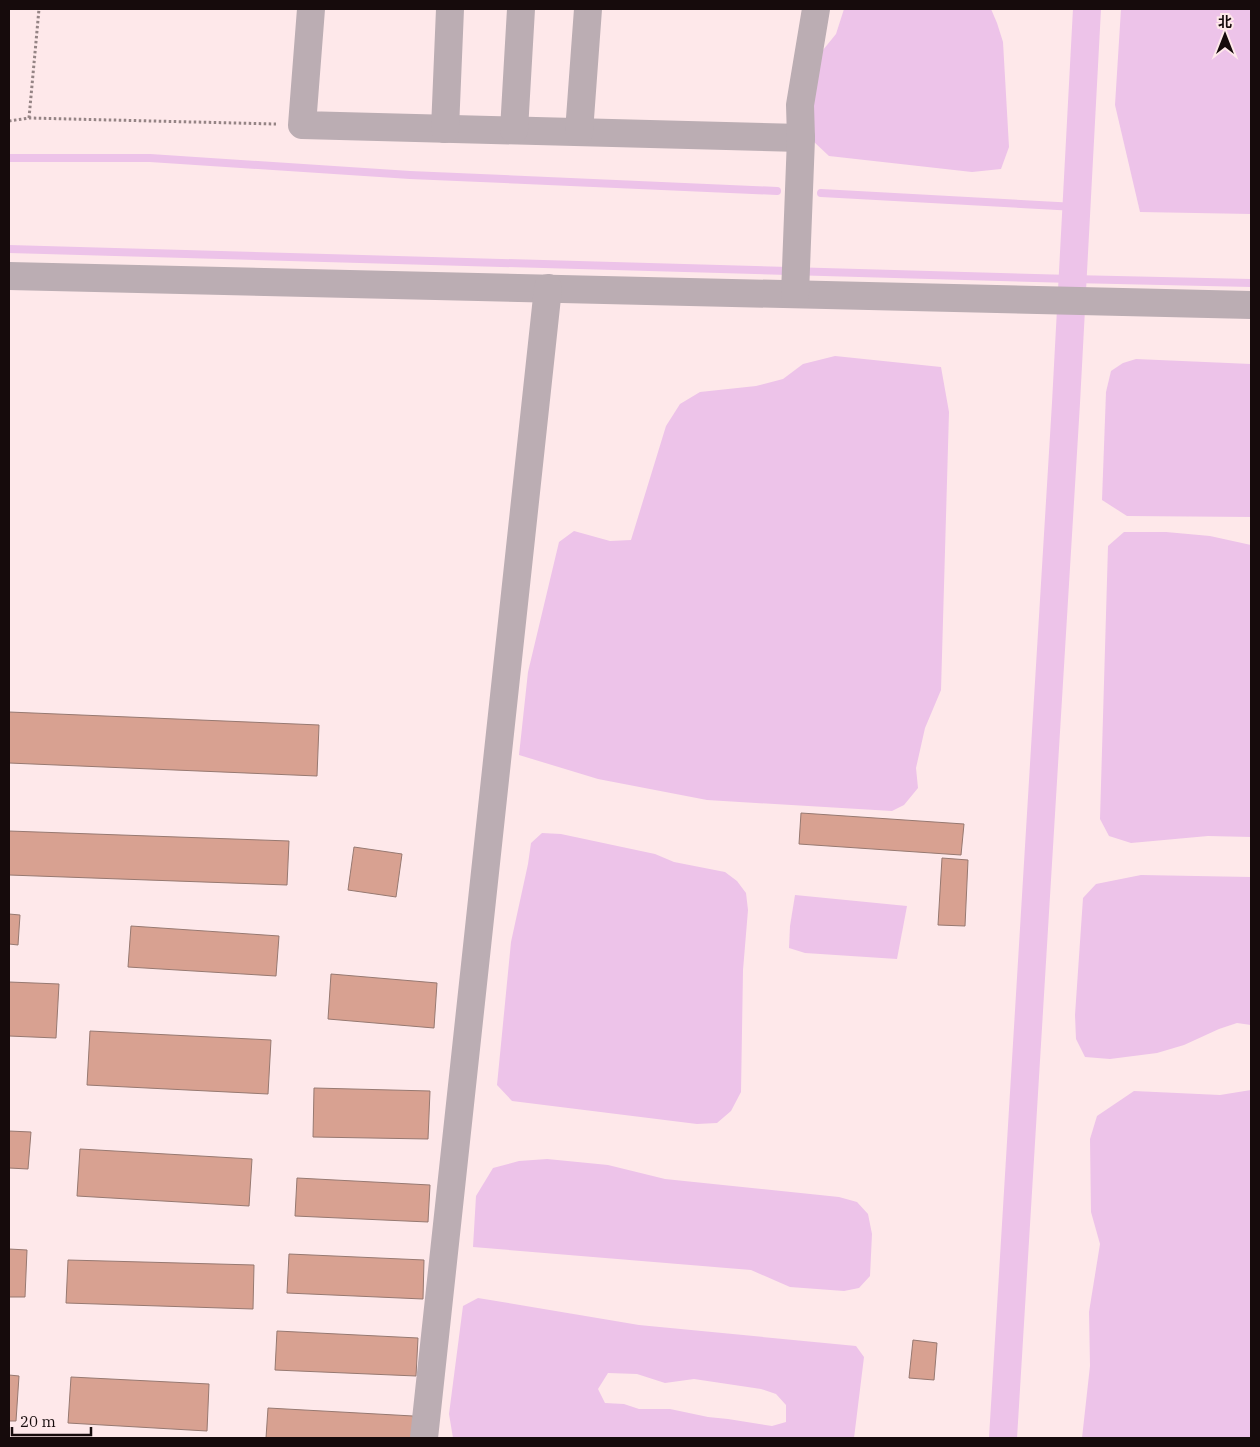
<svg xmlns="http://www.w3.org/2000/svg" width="1260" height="1447" font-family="'IBM Plex Serif','Noto Sans SC',serif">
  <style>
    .water { fill: #edc3e9; fill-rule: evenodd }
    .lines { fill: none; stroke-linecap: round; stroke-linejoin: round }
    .stream { stroke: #edc3e9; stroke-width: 8 }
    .canal { stroke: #edc3e9; stroke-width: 28 }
    .building { fill: #d8a191; stroke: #977971 }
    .path { stroke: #958485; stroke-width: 3; stroke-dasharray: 2.5 2.5; stroke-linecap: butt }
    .minor { stroke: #bbadb3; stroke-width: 28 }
  </style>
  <rect width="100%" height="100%" fill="#fee8ea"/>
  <g class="water">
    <polygon points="844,9 991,9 997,23 1003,42 1009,147 1001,169 972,172 829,156 813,141 811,93 823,50 836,34"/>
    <polygon points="1121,9 1251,9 1251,214 1140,212 1115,105"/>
    <polygon points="835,356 941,367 949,412 941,690 925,728 916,768 918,788 904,805 892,811 707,800 598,779 519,755 528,672 559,542 574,531 610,541 631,540 666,426 680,404 700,392 756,386 783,379 803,364"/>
    <polygon points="1136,359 1251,364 1251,517 1127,516 1102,500 1106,392 1111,371 1123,363"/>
    <polygon points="1124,532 1166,532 1210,536 1251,545 1251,837 1208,836 1131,843 1109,836 1100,819 1108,546"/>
    <polygon points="542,833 561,834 655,854 674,862 725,872 737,881 746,893 748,910 743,970 741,1092 731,1111 717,1123 697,1124 512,1101 497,1085 511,942 528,864 531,843"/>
    <polygon points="1141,875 1251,877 1251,1025 1237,1023 1219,1029 1184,1045 1157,1053 1110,1059 1085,1057 1076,1039 1075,1015 1083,898 1096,884"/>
    <polygon points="795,895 907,906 897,959 805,953 789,948 790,926"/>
    <polygon points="1251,1090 1251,1438 1082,1438 1090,1366 1089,1312 1100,1244 1091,1212 1090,1139 1097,1116 1134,1091 1220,1095"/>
    <polygon points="547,1159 608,1165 665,1179 839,1197 857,1202 868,1214 872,1234 870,1276 859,1288 844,1291 790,1287 751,1270 473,1247 476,1196 493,1168 519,1161"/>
    <path d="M478 1298 639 1325 856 1346 864 1357 854 1438H453L449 1414 463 1306ZM608 1373 637 1374 665 1383 694 1379 761 1389 776 1394 786 1405V1422L772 1426 728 1419 708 1417 670 1409H639L624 1404 605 1403 598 1389Z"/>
  </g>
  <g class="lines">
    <g class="stream">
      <polyline points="9,158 150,158 410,175 777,191"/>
      <polyline points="821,193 1076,207"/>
      <polyline points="9,249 1072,279 1251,283"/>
    </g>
    <polyline class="canal" points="1003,1438 1066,403 1087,9"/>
  </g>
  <g class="building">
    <polygon points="9,712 319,725 317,776 9,763"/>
    <polygon points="801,813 964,824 961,855 799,844"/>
    <polygon points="9,831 289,841 287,885 9,875"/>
    <polygon points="354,847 402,854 396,897 348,890"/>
    <polygon points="942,858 968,860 965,926 938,925"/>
    <polygon points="9,914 20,915 18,945 9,944"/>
    <polygon points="131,926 279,936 276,976 128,967"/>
    <polygon points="331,974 437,983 434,1028 328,1019"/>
    <polygon points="9,982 59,984 56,1038 9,1036"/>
    <polygon points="90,1031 271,1040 268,1094 87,1085"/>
    <polygon points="314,1088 430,1091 428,1139 313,1137"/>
    <polygon points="9,1131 31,1132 28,1169 9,1168"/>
    <polygon points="80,1149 252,1159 249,1206 77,1196"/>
    <polygon points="297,1178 430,1185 428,1222 295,1216"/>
    <polygon points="9,1249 27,1250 25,1297 9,1297"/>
    <polygon points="289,1254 424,1260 423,1299 287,1293"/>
    <polygon points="68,1260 254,1265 253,1309 66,1303"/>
    <polygon points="277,1331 418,1338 416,1376 275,1370"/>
    <polygon points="913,1340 937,1343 934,1380 909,1378"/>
    <polygon points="9,1375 19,1376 16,1421 9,1421"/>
    <polygon points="71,1377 209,1384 207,1431 68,1423"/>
    <polygon points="268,1408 413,1416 412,1438 266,1438"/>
  </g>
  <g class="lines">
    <g class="path">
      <polyline points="29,118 39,9"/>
      <polyline points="9,121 29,118 276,124"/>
    </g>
    <g class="minor">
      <polyline points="311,9 302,125 801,138"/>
      <polyline points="445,129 450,9"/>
      <polyline points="514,130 521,9"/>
      <polyline points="579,132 588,9"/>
      <polyline points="9,276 1251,305"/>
      <polyline points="795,294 801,138 800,105 816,9"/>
      <polyline points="424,1438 548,288"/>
    </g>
  </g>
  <rect width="1260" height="1447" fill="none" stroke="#160b0c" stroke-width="20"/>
  <g transform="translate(1225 35)" stroke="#fee8ea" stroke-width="4" paint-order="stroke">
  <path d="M0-4L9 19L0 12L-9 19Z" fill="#160b0c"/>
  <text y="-8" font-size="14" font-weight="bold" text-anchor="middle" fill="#160b0c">北</text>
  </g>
  <path d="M12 1427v8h79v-8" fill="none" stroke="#160b0c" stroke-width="2.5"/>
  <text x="20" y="1427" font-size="15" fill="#160b0c" stroke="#fee8ea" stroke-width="4" paint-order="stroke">20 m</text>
</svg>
